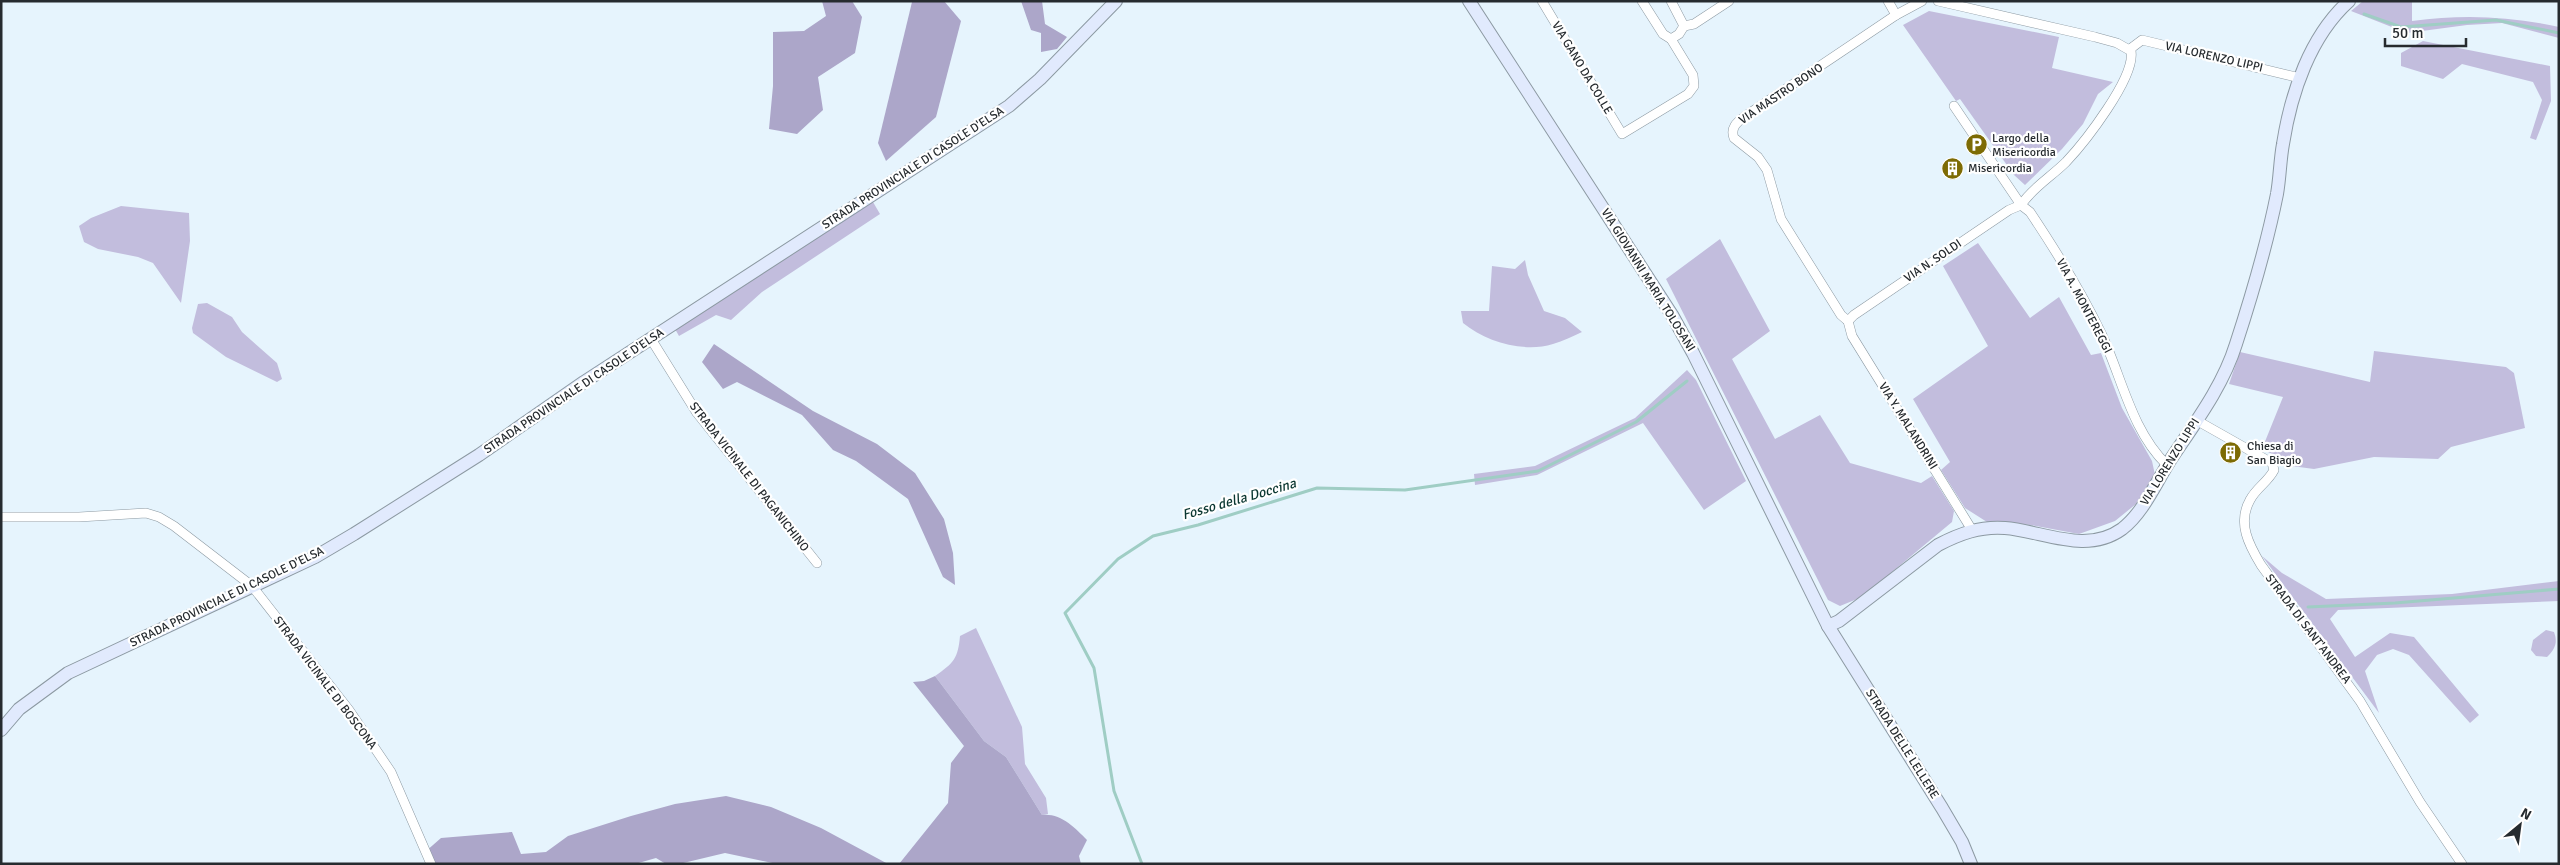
<svg xmlns="http://www.w3.org/2000/svg" width="2560" height="865" font-family="Signika,sans-serif">
  <style>
    .green { fill: #c2bddd }
    .forest { fill: #aca6c9 }
    .lines { fill: none; stroke-linecap: round; stroke-linejoin: round }
    .stream { stroke: #9fcdc4; stroke-width: 3 }
    .street-casing { stroke: #8c99a2; stroke-width: 10 }
    .secondary-casing { stroke: #8c99a2; stroke-width: 14 }
    .street { stroke: #fff; stroke-width: 9 }
    .secondary { stroke: #e1eafd; stroke-width: 12 }
    .labels { text-anchor: middle; dominant-baseline: central; stroke-width: 4.5; stroke-linejoin: round; paint-order: stroke }
    .street-label { font-size: 12px; fill: #262b2f; stroke: #fff }
    .poi-label { font-size: 12px; fill: #262b2f; stroke: #fff; text-anchor: start }
    .water-label { font-size: 14px; font-style: italic; fill: #0b3731; stroke: #fff }
  </style>
  <rect width="100%" height="100%" fill="#e6f4fd"/>
  <g class="green">
    <path d="M2363 1H2412V21C2464 14 2508 16 2559 27V38L2502 23 2467 25 2407 33 2351 11Z"/>
    <polygon points="1929,11 2059,37 2052,68 2113,82 2098,94 2083,124 2062,149 2025,185 2014,175 1960,99 1956,101 1903,25"/>
    <polygon points="2423,41 2550,66 2551,101 2536,140 2530,138 2542,100 2533,82 2462,64 2443,79 2401,66 2401,53"/>
    <polygon points="873,202 880,214 762,292 731,320 716,315 679,336 675,329"/>
    <polygon points="121,206 189,213 190,241 181,303 153,263 138,257 98,249 84,242 79,226 91,218"/>
    <polygon points="1720,239 1770,331 1732,359 1775,439 1820,415 1850,463 1921,483 1932,476 1954,511 1952,522 1862,597 1840,606 1828,600 1666,279"/>
    <polygon points="1978,243 2030,318 2059,297 2091,355 2101,353 2122,408 2152,461 2155,475 2136,504 2115,521 2079,534 2031,525 1987,522 1965,508 1941,470 1950,462 1913,399 1988,346 1943,266"/>
    <path d="M1525 260 1528 275 1544 311 1565 318 1582 332C1573 336 1563 341 1553 344 1524 353 1486 342 1463 323L1461 311H1489L1492 266 1515 269Z"/>
    <polygon points="207,303 232,317 242,332 277,363 282,379 277,382 226,357 193,333 192,328 198,304"/>
    <polygon points="2374,351 2506,367 2514,373 2525,428 2451,447 2438,459 2374,457 2314,469 2284,465 2274,455 2262,449 2283,397 2229,384 2240,352 2370,382"/>
    <polygon points="1687,370 1696,380 1746,481 1704,510 1643,423 1537,475 1475,485 1474,474 1535,466 1635,418"/>
    <polygon points="2262,556 2282,573 2326,599 2452,594 2559,581 2559,601 2338,610 2330,619 2355,657 2390,633 2414,637 2479,715 2470,723 2409,655 2393,649 2377,655 2365,671 2379,713"/>
    <path d="M976 628 1022 727 1025 764 1046 798 1048 814 1042 815 1006 757 984 741 935 676C954 663 958 658 960 636Z"/>
    <path d="M2546 630 2554 632C2558 643 2555 649 2547 657L2536 656 2531 650 2533 640Z"/>
  </g>
  <g class="forest">
    <polygon points="822,1 852,1 862,17 855,53 818,77 823,110 797,134 769,129 773,86 773,32 804,31 826,16"/>
    <polygon points="944,1 961,21 936,117 886,161 878,143 912,2"/>
    <polygon points="1021,1 1042,1 1045,24 1067,37 1057,49 1041,52 1041,33 1031,30"/>
    <polygon points="714,344 813,411 877,444 915,473 944,519 953,553 955,585 943,577 908,499 856,461 833,450 802,415 737,382 723,389 702,362"/>
    <path d="M935 676 984 741 1006 757 1042 815C1061 813 1075 828 1087 840L1079 856 1081 864H899L948 803 951 763 964 746 913 682 924 681Z"/>
    <polygon points="726,796 771,807 821,828 888,864 777,864 725,853 679,864 666,864 656,858 635,864 431,864 425,852 441,838 512,832 521,854 546,852 568,836 631,816 675,804"/>
  </g>
  <g class="lines">
    <g class="stream">
      <polyline points="2364,14 2401,27 2496,20 2559,33"/>
      <polyline points="2308,607 2395,603 2559,589"/>
      <polyline points="1142,864 1114,791 1094,668 1065,613 1118,559 1153,536 1198,525 1317,488 1405,490 1538,471 1636,422 1687,381"/>
    </g>
    <defs>
      <g id="street">
        <polyline points="1542,1 1622,134 1688,94 1694,86 1693,75 1671,39"/>
        <polyline points="1642,1 1663,34 1671,39 1679,34 1684,26 1671,1"/>
        <polyline points="1888,1 1896,15"/>
        <path d="M1938 1 2095 37 2117 43 2131 51C2136 77 2084 143 2066 162 2052 176 2032 188 2021 205"/>
        <polyline points="1684,26 1694,24 1729,1"/>
        <polyline points="2130,49 2142,40 2300,78"/>
        <polyline points="1954,106 2021,205"/>
        <path d="M2021 205 2030 212C2056 251 2081 291 2101 333 2122 377 2131 430 2167 465"/>
        <path d="M1848 321 1841 315 1781 219 1767 170 1758 157 1734 138C1730 128 1737 122 1744 117L1896 15 1922 1"/>
        <polyline points="1848,321 1852,336 1972,530"/>
        <polyline points="1848,321 1854,315 2009,210 2021,205"/>
        <polyline points="651,339 697,413 817,563"/>
        <path d="M2196 420 2272 463 2274 470C2268 482 2256 488 2250 500 2237 523 2249 545 2261 565L2360 701 2420 802 2462 864"/>
        <polyline points="1,517 79,517 146,513 159,517 174,526 252,586 349,710 391,772 431,864"/>
      </g>
      <g id="secondary">
        <polyline points="1469,1 1672,315 1693,353 1828,626 1942,808 1962,842 1971,864"/>
        <path d="M1828 626 1839 621 1938 545C1959 534 1980 526 2005 528 2043 531 2086 555 2122 529 2144 512 2156 482 2171 459 2195 423 2223 386 2236 344 2252 295 2267 244 2277 194 2280 177 2280 160 2283 144 2291 93 2310 36 2349 1"/>
        <polyline points="1,730 19,709 68,673 315,557 354,534 479,455 584,382 1009,106 1040,79 1116,1"/>
      </g>
    </defs>
    <use href="#street" class="street-casing"/>
    <use href="#secondary" class="secondary-casing"/>
    <use href="#street" class="street"/>
    <use href="#secondary" class="secondary"/>
  </g>
  <defs>
    <symbol id="parking-disc" viewBox="-11 -11 22 22"><circle r="9.5" fill="#7d6b04" stroke="#fff"/><path d="M-3.5-5.5H1a3.5 3.5 0 0 1 0 7H-1V5.5H-3.5ZM-1-3.4V-.6H.8a1.4 1.4 0 0 0 0-2.8Z" fill="#fff"/></symbol>
    <symbol id="building-disc" viewBox="-11 -11 22 22"><circle r="9.5" fill="#7d6b04" stroke="#fff"/><path d="M-4-6H4V6H1V3H-1V6H-4ZM-2.5-4.3h1.7v1.8h-1.7ZM.8-4.3h1.7v1.8H.8ZM-2.5-1h1.7V.8h-1.7ZM.8-1h1.7V.8H.8Z" fill="#fff"/></symbol>
  </defs>
  <g fill-rule="evenodd">
    <use href="#parking-disc" x="1964" y="132" width="25" height="25"/>
    <use href="#building-disc" x="1940" y="156" width="25" height="25"/>
    <use href="#building-disc" x="2218" y="440" width="25" height="25"/>
  </g>
  <g class="labels">
    <g class="street-label">
      <text transform="translate(2214 57) rotate(13)">VIA LORENZO LIPPI</text>
      <text transform="translate(1582 68) rotate(59)">VIA GANO DA COLLE</text>
      <text transform="translate(1781 94) rotate(-34)">VIA MASTRO BONO</text>
      <text transform="translate(913 168) rotate(-33)">STRADA PROVINCIALE DI CASOLE D'ELSA</text>
      <text transform="translate(1933 261) rotate(-34)">VIA N. SOLDI</text>
      <text transform="translate(1648 280) rotate(58)">VIA GIOVANNI MARIA TOLOSANI</text>
      <text transform="translate(2084 306) rotate(62)">VIA A. MONTEREGGI</text>
      <text transform="translate(574 391) rotate(-34)">STRADA PROVINCIALE DI CASOLE D'ELSA</text>
      <text transform="translate(1908 426) rotate(58)">VIA Y. MALANDRINI</text>
      <text transform="translate(2170 462) rotate(-58)">VIA LORENZO LIPPI</text>
      <text transform="translate(749 477) rotate(52)">STRADA VICINALE DI PAGANICHINO</text>
      <text transform="translate(227 597) rotate(-26)">STRADA PROVINCIALE DI CASOLE D'ELSA</text>
      <text transform="translate(2308 629) rotate(53)">STRADA DI SANT'ANDREA</text>
      <text transform="translate(325 683) rotate(53)">STRADA VICINALE DI BOSCONA</text>
      <text transform="translate(1902 744) rotate(58)">STRADA DELLE LELLERE</text>
    </g>
    <g class="poi-label">
      <text x="1992" y="138">Largo della<tspan x="1992" dy="14">Misericordia</tspan></text>
      <text x="1968" y="168">Misericordia</text>
      <text x="2247" y="446">Chiesa di<tspan x="2247" dy="14">San Biagio</tspan></text>
    </g>
    <g class="water-label">
      <text transform="translate(1239 499) rotate(-16)">Fosso della Doccina</text>
    </g>
  </g>
  <rect width="2560" height="865" fill="none" stroke="#262b2f" stroke-width="5"/>
  <g transform="translate(2520 825) rotate(29)" stroke="#ffffff" stroke-width="4" paint-order="stroke">
  <path d="M0-4L9 19L0 12L-9 19Z" fill="#262b2f"/>
  <text y="-8" font-size="14" font-weight="bold" text-anchor="middle" fill="#262b2f">N</text>
  </g>
  <path d="M2385 38v8h81v-8" fill="none" stroke="#262b2f" stroke-width="2.5"/>
  <text x="2392" y="38" font-size="15" fill="#262b2f" stroke="#ffffff" stroke-width="4" paint-order="stroke">50 m</text>
</svg>
